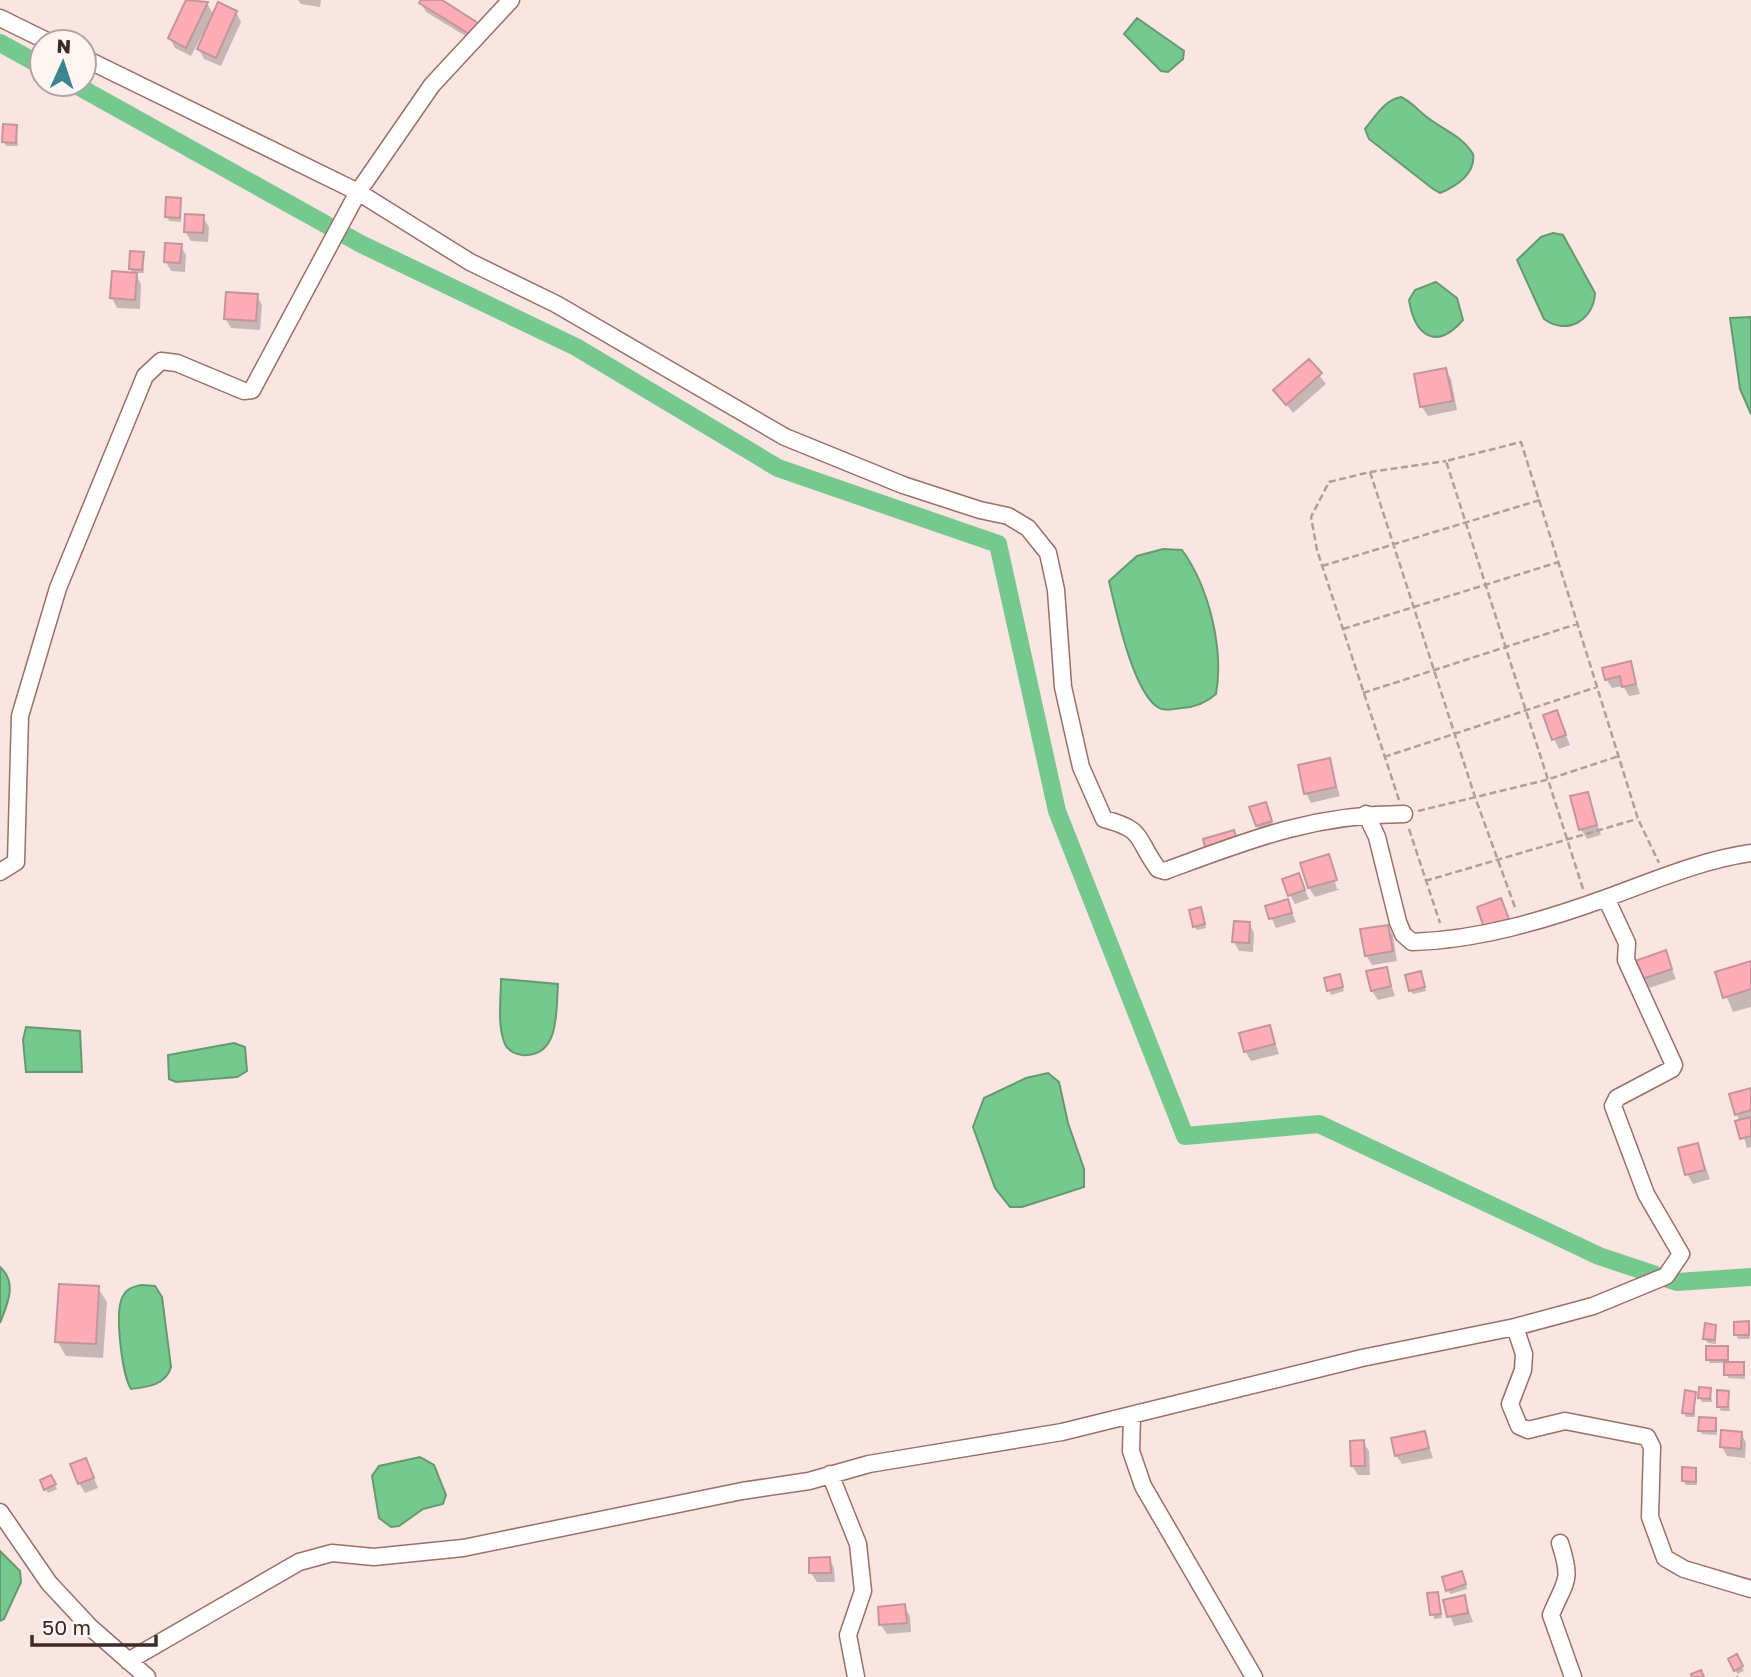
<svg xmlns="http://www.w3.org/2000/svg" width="1751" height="1677" font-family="'Golos Text',sans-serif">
<rect width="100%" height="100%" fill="#f9e5e1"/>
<path fill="#76c98e" stroke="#659a6f" stroke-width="2" d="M1137 18 1184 51 1183 59 1168 72 1161 71 1124 34Z
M1401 97C1411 102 1415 107 1423 114 1440 129 1461 134 1473 154 1476 173 1457 186 1440 193L1433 189 1369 139 1365 129C1376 116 1383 101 1401 97Z
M1553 233 1563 235 1595 293C1594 320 1567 336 1544 319L1517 260 1541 237Z
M1436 282 1457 298 1463 320C1436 351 1415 336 1409 300L1415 290Z
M1751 317V414L1740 389 1730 318Z
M1163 549 1182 550C1209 587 1224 649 1216 694 1206 703 1196 707 1182 708 1174 709 1163 712 1156 706 1132 687 1116 611 1109 581L1137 556Z
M501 979 558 984C556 1011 560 1058 522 1055 516 1054 508 1051 505 1044 497 1026 501 999 501 979Z
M26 1027 80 1031 82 1072H26L23 1040Z
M234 1043 245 1047 247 1071 237 1077 176 1082 169 1079 168 1055Z
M1048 1073 1059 1082 1068 1123 1084 1169V1187L1022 1207H1010L995 1188 973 1127 984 1098 1026 1078Z
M0 1267C18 1283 7 1305 0 1323Z
M141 1285 155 1286 162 1297 171 1367C166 1385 147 1387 131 1389 122 1375 114 1310 123 1296 127 1288 133 1287 141 1285Z
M420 1457 434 1465 446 1495 443 1504 423 1509 399 1526 391 1527 379 1518 372 1476 379 1466Z
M0 1551 20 1571 21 1582 4 1619 0 1621Z"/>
<path fill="#0003" d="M188 0 207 3 214 16 236 12 241 22 221 66 204 59 199 49 205 36 202 35 191 56 175 48 170 38Z
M298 0H321L320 7 301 4Z
M423 0H438L477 24 483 33 477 43 426 12 421 3Z
M16 127 18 146H6L4 141Z
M180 200 181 222 169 221 167 217Z
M203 217 209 227 208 242 191 241 185 231Z
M180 245 186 255 185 272 171 271 166 262Z
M143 254 144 273H135L141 284 140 309 117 308 112 298 134 275 130 269Z
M257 296 262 305 260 330 231 328 225 318Z
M1309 362 1326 384 1293 413 1276 391Z
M1446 370 1451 379 1457 410 1428 416 1422 407Z
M1630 663 1640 694 1629 696 1623 686 1612 688 1606 679Z
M1556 712 1570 745 1559 749 1554 739Z
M1329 760 1340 796 1311 803 1306 793Z
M1587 794 1601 835 1587 839 1581 829Z
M1265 804 1276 831 1263 835 1257 826Z
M1328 856 1337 889H1341L1315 897 1309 888Z
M1298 875 1309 899 1295 904 1290 895Z
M1287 901 1296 922 1276 928 1267 907Z
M1200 909 1206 928 1197 930 1194 926Z
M1249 923 1254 933 1253 952 1239 951 1234 942Z
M1388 927 1393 936 1397 961 1372 965 1366 955Z
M1665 952 1676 979 1649 988 1638 962Z
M1751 963V1007L1733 1012 1717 974Z
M1386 969 1395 996 1378 1000 1372 991Z
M1421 973 1426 991 1413 994 1410 990Z
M1339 976 1344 991 1331 995 1329 990Z
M1270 1027 1279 1054 1251 1061 1245 1051Z
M1751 1090V1147L1747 1148 1737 1114Z
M1697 1145 1710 1179 1693 1184 1687 1174Z
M98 1288 107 1302 103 1358 66 1356 57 1341Z
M1748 1323 1750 1339H1738L1736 1335Z
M1715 1326 1716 1344 1708 1343 1705 1339Z
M1727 1348 1729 1364H1743L1745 1379 1728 1378 1726 1363H1710L1708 1359Z
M1710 1389 1712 1402H1702L1700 1398Z
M1727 1392 1730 1411H1721L1718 1406Z
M1695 1393V1417H1686L1684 1412Z
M1715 1419 1717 1435 1702 1434 1700 1430Z
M1424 1433 1433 1458 1402 1464 1396 1455Z
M1741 1433 1746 1443 1745 1458 1727 1456 1722 1447Z
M1363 1442 1369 1451 1370 1475H1358L1352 1466Z
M90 1469 98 1488 85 1493 79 1483Z
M1695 1469 1697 1485H1686L1684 1481Z
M51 1477 57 1489 48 1493 42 1481Z
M829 1558 834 1568 835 1582H817L811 1573Z
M1464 1577 1467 1589 1450 1594 1448 1590Z
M1437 1593 1442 1618 1434 1619 1429 1595Z
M1464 1597 1473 1622 1454 1626 1445 1601Z
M904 1606 910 1616 911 1632 887 1634 881 1625Z
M1736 1656 1744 1671 1737 1674 1739 1677H1735L1738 1675 1730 1660Z"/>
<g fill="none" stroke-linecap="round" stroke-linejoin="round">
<path stroke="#76c98e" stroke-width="18" d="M0 43 42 66
M74 84 361 244 576 347 778 468 998 544 1057 811 1185 1136 1319 1124 1599 1256 1677 1282 1751 1277"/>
</g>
<path fill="#feadb7" stroke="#c4969b" stroke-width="2" d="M186 0 208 2 186 48 168 38Z
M421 0H442L478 23 471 35 419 3Z
M218 2 237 11 216 58 197 49Z
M3 124 17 125 16 143 2 142Z
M166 197 181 198 180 218 165 217Z
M185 214 204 215 203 233 184 232Z
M165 243 182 244 180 263 164 262Z
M130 251 144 252 142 270 129 269Z
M112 271 137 273 135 300 110 298Z
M226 292 258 294 256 321 224 319Z
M1309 359 1322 373 1286 405 1273 390Z
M1446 368 1453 401 1420 407 1414 374Z
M1631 661 1636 684 1622 687 1620 676 1605 680 1602 668Z
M1557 710 1566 735 1552 740 1543 715Z
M1330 758 1336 787 1304 794 1298 765Z
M1588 792 1597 825 1579 830 1570 796Z
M1266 802 1272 821 1256 826 1249 807Z
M1234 830 1238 842 1206 851 1203 839Z
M1329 854 1337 880 1308 888 1300 863Z
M1299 873 1305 890 1288 896 1282 879Z
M1501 898 1509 919 1484 928 1477 907Z
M1288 899 1292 913 1269 919 1265 906Z
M1201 907 1205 924 1193 927 1189 910Z
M1234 921 1250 922 1249 943 1232 942Z
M1388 925 1393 951 1365 956 1360 929Z
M1666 950 1672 969 1642 979 1635 961Z
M1751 961V989L1723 998 1715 972Z
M1387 967 1391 986 1371 991 1366 971Z
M1421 971 1425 987 1409 991 1405 975Z
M1340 974 1343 987 1327 991 1324 978Z
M1270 1025 1275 1044 1244 1052 1239 1033Z
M1751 1088V1110L1735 1115 1729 1094Z
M1751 1117V1136L1740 1139 1735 1121Z
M1698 1143 1705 1170 1685 1175 1678 1148Z
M59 1284 99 1286 96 1344 55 1342Z
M1749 1321V1335H1734V1322Z
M1705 1323 1716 1325 1715 1340 1703 1339Z
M1706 1346H1728V1360H1706Z
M1724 1362H1744V1375H1724Z
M1699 1387 1711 1388 1710 1399 1698 1398Z
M1685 1390 1696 1392 1693 1414 1682 1413Z
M1717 1390 1729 1391 1728 1407H1717Z
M1699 1417 1716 1418V1431H1698Z
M1721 1430 1742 1432 1741 1449 1720 1447Z
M1425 1431 1429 1448 1395 1456 1391 1438Z
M1364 1440 1365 1466H1351L1350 1441Z
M86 1458 94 1478 78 1484 70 1464Z
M1682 1467 1696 1468V1482L1682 1481Z
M51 1475 56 1484 44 1490 40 1480Z
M830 1557 831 1573H809V1558Z
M1462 1571 1466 1584 1446 1591 1442 1577Z
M1438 1592 1441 1614 1430 1615 1427 1593Z
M1465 1595 1468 1613 1447 1617 1443 1600Z
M905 1604 907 1623 879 1625 878 1607Z
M1737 1654 1743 1666 1734 1671 1728 1659Z
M1701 1670 1704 1677H1692L1691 1674Z"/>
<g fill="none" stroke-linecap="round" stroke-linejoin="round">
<defs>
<path id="minor" d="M0 18 49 42
M84 58 358 192 470 262 556 304 785 437 903 485 980 510 1008 516 1028 528 1048 553 1056 590 1063 687 1081 767 1104 819C1146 830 1135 838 1158 869L1165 871C1249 840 1313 814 1404 814
M1366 814 1377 837 1398 922 1403 934 1412 942C1479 940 1546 920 1609 897 1655 880 1702 860 1751 853
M0 872 16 862 20 716 58 588 145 376 161 361 177 363 244 391 252 390 358 192 432 85 511 0
M1515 1327 1524 1354 1523 1370 1510 1404 1519 1426 1528 1430 1565 1421 1647 1437 1652 1447 1650 1517 1665 1558 1684 1569 1751 1589
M1132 1415 1131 1451 1143 1486 1254 1677
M830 1474 858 1544 863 1591 848 1635 856 1677
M0 1512 49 1583 90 1627 147 1677
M1560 1543C1573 1583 1565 1580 1551 1615L1573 1677
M128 1661 299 1562 332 1553 374 1557 463 1548 742 1491 809 1481 869 1464 1062 1432 1362 1358 1515 1327 1593 1306 1666 1276 1681 1254 1646 1194 1613 1106 1617 1098 1672 1069 1674 1065 1626 960 1627 943 1606 898"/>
</defs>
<use href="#minor" stroke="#9a7067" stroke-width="19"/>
<path stroke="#b19d9a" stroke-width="2.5" stroke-dasharray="7 3.5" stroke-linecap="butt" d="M1370 472 1475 797 1516 910
M1322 566 1540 500
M1343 629 1559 562
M1363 693 1577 624
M1384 757 1597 687
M1399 800 1317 550 1311 517 1329 482 1370 472 1446 461
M1418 811 1546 780 1619 756
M1409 829 1440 923
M1425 881 1637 819
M1583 889 1446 461 1521 442 1638 819 1659 863"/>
<use href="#minor" stroke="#fff" stroke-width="16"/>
</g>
<g transform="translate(63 63) rotate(3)"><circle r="33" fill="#fff5f3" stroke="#b1a4a2" stroke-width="2"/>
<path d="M0-5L12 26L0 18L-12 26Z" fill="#3e8390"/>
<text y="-10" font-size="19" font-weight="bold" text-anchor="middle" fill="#3d2b28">N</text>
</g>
<path d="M32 1635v10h124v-10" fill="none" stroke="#3d2b28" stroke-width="3.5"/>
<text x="42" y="1635" font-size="21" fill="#3d2b28" stroke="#fff5f3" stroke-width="5" paint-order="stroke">50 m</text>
</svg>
